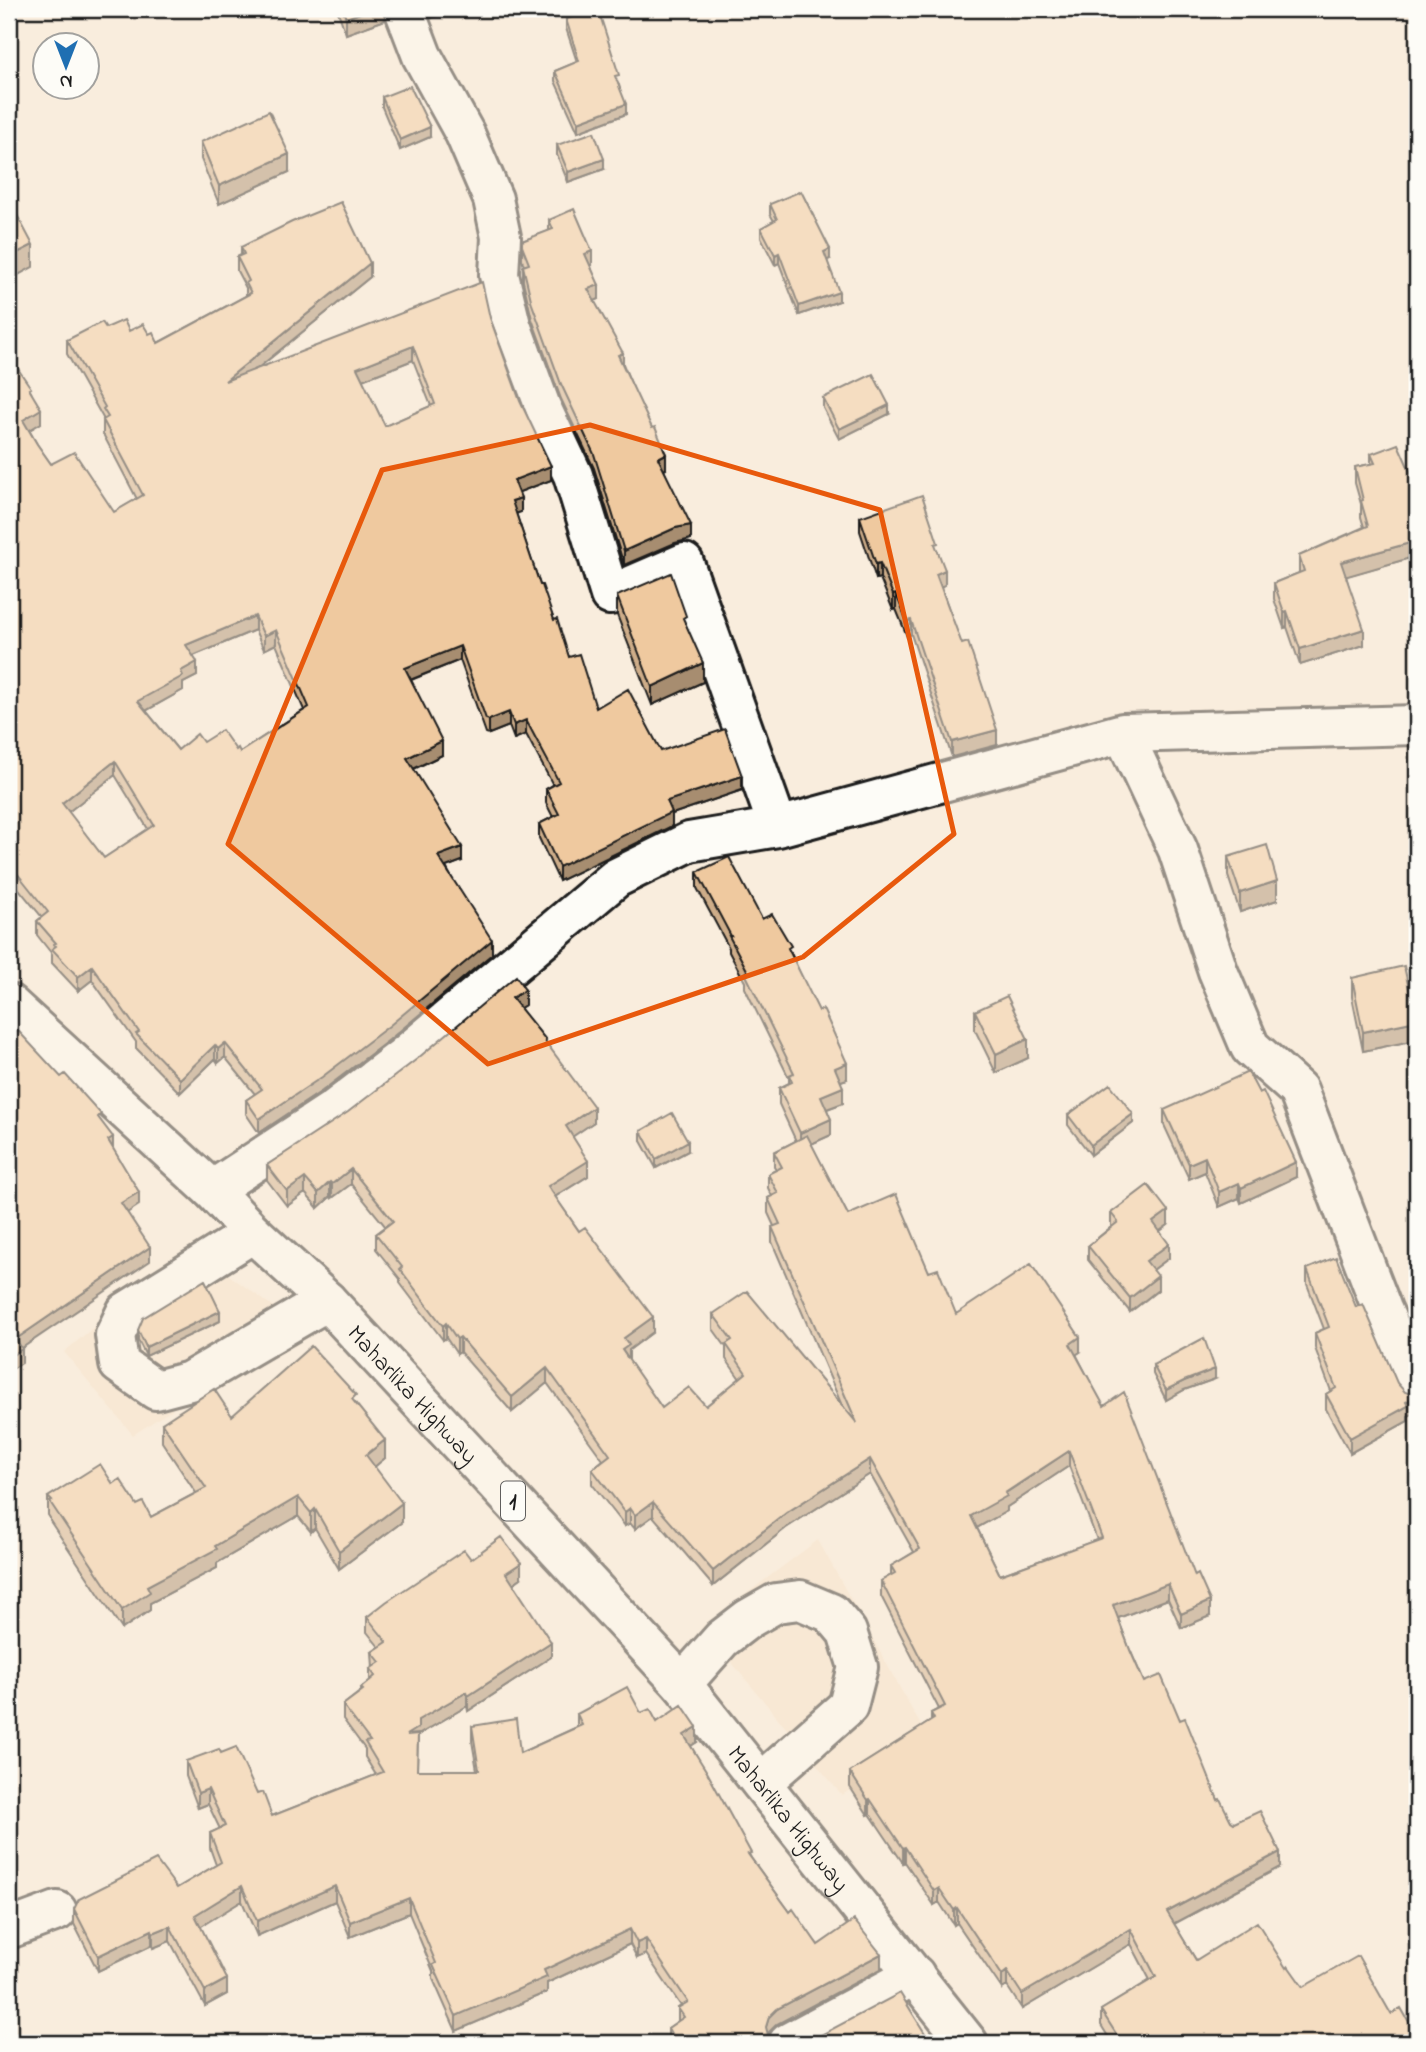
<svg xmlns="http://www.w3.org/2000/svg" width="1426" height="2052" font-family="'Indie Flower',sans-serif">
<rect width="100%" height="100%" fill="#f9eddd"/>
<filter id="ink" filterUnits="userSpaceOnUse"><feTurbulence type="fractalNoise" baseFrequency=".0143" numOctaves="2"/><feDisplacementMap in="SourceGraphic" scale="14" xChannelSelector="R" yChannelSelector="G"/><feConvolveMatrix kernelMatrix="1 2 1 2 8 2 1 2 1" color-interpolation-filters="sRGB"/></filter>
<g filter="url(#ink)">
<path fill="#f6e2ca" d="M190 1247 300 1326 133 1435 64 1352Z
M818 1540 930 1742 842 1795 702 1627Z"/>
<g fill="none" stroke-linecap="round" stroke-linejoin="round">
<defs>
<path id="minor" d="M404 9 422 56 465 134 493 199 501 237 499 275 511 325 541 407 573 475 610 595 684 563 778 827
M1123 733 1178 850 1218 971 1250 1047 1298 1090 1382 1309 1417 1389
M212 1190 335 1109 403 1057 616 878 689 842 778 827 1123 733 1417 725
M253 1233 126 1312 115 1335 119 1364 156 1390 190 1381 327 1301
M682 1684 722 1639 748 1619 776 1603 800 1600 831 1613 847 1632 858 1667 848 1706 761 1783
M9 1929 57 1911
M788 2043 915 1975"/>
<g id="highway">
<path id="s1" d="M9 1004 212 1190 253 1233 327 1301 682 1684 968 2043"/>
</g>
</defs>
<use href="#minor" stroke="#1c1c1c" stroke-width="44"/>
<use href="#highway" stroke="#1c1c1c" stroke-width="44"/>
<use href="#minor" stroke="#fdfcf7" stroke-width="38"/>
<use href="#highway" stroke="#fdfcf7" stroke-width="38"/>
</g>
<path fill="#cead89" stroke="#1c1c1c" stroke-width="2" fill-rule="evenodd" d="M337 9H385V20L346 34Z
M427 9H456L431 18Z
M566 19 619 85 626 114 578 132 555 81V71L577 62 566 28Z
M382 97 430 137 400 150 382 107Z
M201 142 289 172 219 204 201 159Z
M557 145 604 169 568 182 557 155Z
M770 204 830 259 827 260 839 301 799 315 779 263 775 265 761 237V228L774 221 770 214Z
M549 220 592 265 591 266 599 299 594 301 623 364 666 469 664 470 691 539 675 543 624 565 594 468 561 399 532 319 523 281V266H524L522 260V241L549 231Z
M241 247 370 277 258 368 490 318 551 480 519 492 521 512 516 513 540 585 569 657 596 708 661 751 742 790 672 814V826L559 881 539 838V824L553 817 546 803V789L553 785 526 734 514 739 509 726 489 734 486 733 460 660 411 680 442 755 414 769 462 861 446 867 492 954 389 1040 322 1091 259 1133 246 1114V1100L255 1094 225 1057 218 1063 215 1059 180 1093 136 1048V1042L92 980 78 991 52 963V954L37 935V921L42 917 9 877V359L31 392 41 423 29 430 37 444 51 464 114 512 137 499 103 434V418L67 354V340L106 328 149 334 158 343 246 296V288L237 271V257L241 255ZM413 360 431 406 385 426 362 380ZM255 630 264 650 276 644 304 710 240 752 236 750 203 742 178 750 146 711 183 690V683L197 676 193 656ZM115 775 148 829 104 858 68 812Z
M823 398 889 414 839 439 823 408Z
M1371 454 1417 487V534L1415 535 1417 556 1346 576 1364 645 1300 665 1287 627 1284 628 1274 599V583L1299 573V556L1364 527 1361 517V504L1355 483V467L1371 464Z
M860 517 938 553 945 585 941 587 997 745 952 757 911 634 907 636 896 609 893 610 880 578 876 579 860 531Z
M617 596 686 626 703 682 652 705 617 615Z
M1228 857 1277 900 1240 912 1228 876Z
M697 872 762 919 791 953 847 1079 840 1081 843 1103 827 1109 831 1135 811 1144 848 1215 929 1272 956 1314 1080 1352 1076 1354 1210 1616 1181 1628 1168 1599 1118 1618 1130 1650 1144 1682 1180 1720 1218 1800 1231 1821 1280 1867 1174 1924 1196 1960 1286 1968 1303 1987 1391 2014 1417 2043H1112L1101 2025V2010L1150 1980 1131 1944 1022 2009 1007 1986 1002 1989 957 1923 954 1925 939 1902 934 1905 905 1862 903 1863 870 1814 868 1815 850 1787V1772L931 1721V1713L939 1709 881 1596V1581L891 1575V1566L914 1552 870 1474 786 1528 713 1586 653 1516 635 1529 630 1523 625 1526 592 1484V1469L603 1460 547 1383 512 1412 460 1352 457 1354 446 1338 443 1340 400 1283V1279L376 1249V1234L386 1227 351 1184 332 1198 330 1197 318 1208 305 1193 287 1206 267 1180V1165L525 1005 520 1008 546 1043 594 1122 572 1136 588 1176 555 1197 579 1231 653 1332 629 1350 628 1360 662 1408 706 1406 740 1379 726 1359V1347L713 1329V1314L843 1408 772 1242V1227L774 1226 768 1213V1198L772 1196 768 1188V1174L776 1170 774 1167V1152L796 1141 779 1104V1088L789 1083V1078L745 988V982L729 952V948L697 888ZM1069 1466 1097 1540 1000 1575 977 1528 1007 1511V1507Z
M1352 978 1416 1040 1363 1051 1352 997Z
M975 1011 1028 1058 996 1073 975 1030Z
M1164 1110 1296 1177 1241 1203 1239 1198 1219 1207 1205 1172 1189 1179 1164 1125Z
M1068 1115 1133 1123 1091 1155 1068 1125Z
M641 1131 688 1151 656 1168 641 1141Z
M1111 1213 1168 1225 1160 1231 1169 1258 1153 1270 1158 1290 1130 1312 1088 1260V1246L1111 1227Z
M1307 1269 1356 1307 1408 1416V1421L1350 1453 1326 1409V1394L1331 1391 1315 1348V1333L1324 1329 1307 1284Z
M220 1321 146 1356 138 1340V1330Z
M1153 1365 1215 1379 1184 1390 1166 1400 1153 1374Z
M356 1404 385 1458 374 1467 402 1522 339 1569 315 1528 311 1532 298 1516 217 1563V1568L150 1603V1610L122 1629 50 1521V1518L48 1515V1497L113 1484 151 1517 196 1493 162 1442V1423Z
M471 1559 521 1578 513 1584 551 1657 468 1711 467 1706 418 1735 417 1770H477L472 1741V1726L520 1753 577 1727V1714L641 1713 697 1742 691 1746 751 1858 790 1912 818 1945 881 1969 777 2024 769 2032 768 2035 769 2039 773 2043H668V2028L678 2021V2008L681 2006 646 1954 637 1958 630 1944 547 1983V1992L456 2031 433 1979V1971L409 1913 350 1937 335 1901 257 1936 242 1901 200 1926 227 1994 205 2006 170 1941 153 1948 152 1945 98 1971 74 1924V1909L177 1888 216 1865 210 1848V1833L220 1829 208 1804 198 1808 186 1776V1761L221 1753 257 1794 272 1816 376 1775 365 1757V1749L343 1719V1705L361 1691V1688L370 1681V1669L373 1668 372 1652 379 1647 367 1632V1617Z"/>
<path fill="#a78d6f" stroke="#1c1c1c" stroke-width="2" d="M371 9H385V20L346 34V18Z
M431 9H456L431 18Z
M626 104V114L578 132V122Z
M430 127V137L400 150V140Z
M289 154V172L219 204V186Z
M604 159V169L568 182V172Z
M33 245V267L9 280V257Z
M830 249V259L824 262V252Z
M592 251V265L585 268V254Z
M779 253V263L775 265V255Z
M370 263V277L225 395V381Z
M599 285V299L588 304V289Z
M839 292V301L799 315V306Z
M413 346V360L357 382V368Z
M623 353V368L618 355Z
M889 405V414L839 439V429Z
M41 409V423L23 434V420Z
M666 454V469L658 472V458Z
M551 466V480L514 494V480Z
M521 498V512L512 515V501Z
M1417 518V534L1411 536V520Z
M691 525V539L675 543 624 565V551L675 528Z
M1417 541V556L1341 578V562Z
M880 563V578L876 579V564Z
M945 570V585L936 588V574Z
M896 594V609L893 610V595Z
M1287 611V627L1284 628V612Z
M255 616V630L186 659V645Z
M911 620V634L907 636V621Z
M1364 629V645L1300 665V649Z
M276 630V644L264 650V636Z
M460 646V660L405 682V668Z
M197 662V676L183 683V690L138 715V701L181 671Z
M703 663V682L652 705V687Z
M509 712V726L489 734V720Z
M526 720V734L514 739V725Z
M997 730V745L952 757V742Z
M442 741V755L407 772V758Z
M115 761V775L62 817V803Z
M742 776V790L672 814V826L559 881V867L667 801Z
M462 847V861L438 870V856Z
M1277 881V900L1240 912V893Z
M492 940V954L389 1040 322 1091 259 1133V1119Z
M92 966V980L78 991V977Z
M525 990V1005L512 1013V998Z
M1416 1021V1040L1363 1051V1032Z
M1028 1039V1058L996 1073V1054Z
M225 1043V1057L218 1063V1049Z
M215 1045V1059L180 1093V1079Z
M847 1063V1079L835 1083V1068Z
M843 1087V1103L821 1111V1096Z
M594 1107V1122L566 1141V1126Z
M1133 1114V1123L1091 1155V1145Z
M831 1119V1135L800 1149V1133Z
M113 1137V1151L108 1140Z
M688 1141V1151L656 1168V1159Z
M1205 1157V1172L1189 1179V1164Z
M588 1161V1176L548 1201V1186Z
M1296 1162V1177L1241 1203V1188Z
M351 1169V1184L332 1198V1184Z
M305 1178V1193L287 1206V1191Z
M330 1182V1197L318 1208V1193Z
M1239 1183V1198L1219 1207V1192Z
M139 1192V1205L121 1217V1203Z
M1168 1211V1225L1153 1236V1222Z
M1169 1244V1258L1146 1275V1261Z
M150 1247V1261L16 1352V1339Z
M1158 1276V1290L1130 1312V1298Z
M220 1311V1321L146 1356V1347Z
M653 1317V1332L629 1350V1360L622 1350 624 1338Z
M446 1323V1338L443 1340V1326Z
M460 1337V1352L457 1354V1339Z
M1080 1337V1352L1070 1359V1344Z
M22 1349V1363L9 1371V1357Z
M547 1368V1383L512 1412V1397Z
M1215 1369V1379L1184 1390 1166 1400V1390L1184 1381Z
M1417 1396V1412L1408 1416V1421L1350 1453V1438L1406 1402Z
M385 1440V1458L366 1474V1455Z
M1069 1451V1466L1007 1507V1511L971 1531V1516Z
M870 1459V1474L786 1528 713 1586V1571L786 1513Z
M298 1497V1516L217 1563V1568L150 1603V1610L122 1629V1610L147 1586Z
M653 1502V1516L635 1529V1515Z
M402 1503V1522L339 1569V1551Z
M630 1508V1523L625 1526V1512Z
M315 1509V1528L311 1532V1513Z
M521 1563V1578L506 1588V1573Z
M1168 1584V1599L1113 1620V1605Z
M1210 1601V1616L1181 1628V1614Z
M551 1642V1657L468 1711V1696Z
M467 1692V1706L418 1735H407L418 1720Z
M697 1727V1742L684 1750V1735Z
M208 1789V1804L198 1808V1793Z
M870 1799V1814L868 1815V1800Z
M905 1847V1862L903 1863V1848Z
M1280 1852V1867L1167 1927V1912Z
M242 1886V1901L195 1930V1915Z
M335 1886V1901L257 1936V1921Z
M939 1888V1902L934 1905V1891Z
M409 1898V1913L350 1937V1922Z
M957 1908V1923L954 1925V1910Z
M170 1926V1941L153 1948V1933Z
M630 1929V1944L547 1983V1992L456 2031V2016L544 1970Z
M1131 1929V1944L1022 2009V1994Z
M152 1930V1945L98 1971V1956Z
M646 1939V1954L637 1958V1943Z
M881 1954V1969L777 2024 769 2032 766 2042V2027L769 2017 777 2009Z
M1007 1971V1986L1002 1989V1975Z
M227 1979V1994L205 2006V1991Z"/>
<path fill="#efc99f" stroke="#1c1c1c" stroke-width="2" fill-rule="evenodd" d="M342 9H371L346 18Z
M598 9 619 75 615 76 626 104 578 122 555 71 579 61 566 19Z
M410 86 430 127 400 140 382 97Z
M269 111 289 154 219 186 201 142Z
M594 132 604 159 568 172 557 145Z
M801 191 830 249 824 252 839 292 799 306 779 253 775 255 761 228 777 219 770 204Z
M9 200 33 245 9 257Z
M341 202 370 263 225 381 482 282 490 318 520 401 551 466 514 480 521 498 512 501 540 585H542L554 620 557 619 569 657 579 654 596 708 628 689 661 751 725 729 742 776 667 801 672 812 559 867 539 824 559 814 546 789 559 782 526 720 514 725 509 712 489 720 486 719 460 646 405 668 442 741 407 758 462 847 438 856 492 940 389 1026 322 1077 259 1119 246 1100 262 1089 225 1043 218 1049 215 1045 180 1079 136 1034 139 1032 92 966 78 977 52 949 56 946 54 944 56 943 37 921 48 912 9 863V359L14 367 16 366 31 388 29 389 41 409 23 420 37 444 51 464 74 452 114 512 143 495 103 420 108 417 103 409 105 407 67 340 102 322 106 328 124 320 129 331 143 324 149 334 153 332 158 343 251 293 246 283 249 281 237 257 244 254 241 247 292 222ZM413 346 435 404 385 426 357 368ZM255 616 264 636 276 630 309 707 240 752 238 748 236 750 222 730 203 742 197 734 178 750 138 701 183 676 181 671 197 662 186 645ZM115 761 154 825 104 858 62 803Z
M574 209 592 251 585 254 599 285 588 289 623 353 618 355 652 428 655 427 666 454 658 458 691 525 675 528 624 551 594 454 561 384 532 304 523 266 529 264 522 246V241L553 229 549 220Z
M873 374 889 405 839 429 823 398Z
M1398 444 1417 487V518L1411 520 1417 541 1341 562 1364 629 1300 649 1287 611 1284 612 1274 583 1304 571 1299 556 1368 526 1361 501 1363 500 1355 467 1375 463 1371 454Z
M922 495 938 543 935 544 945 570 936 574 962 644 968 642 997 730 952 742 911 620 907 621 896 594 893 595 880 563 876 564 860 517Z
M671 573 686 616 683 618 703 663 652 687 617 596Z
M1267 845 1277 881 1240 893 1228 857Z
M729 857 762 919 772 914 791 946 788 948 819 1011 823 1009 847 1063 835 1068 843 1087 821 1096 831 1119 800 1133 779 1088 792 1082 789 1075 794 1073 745 973 748 972 729 936H731L697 872Z
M1404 966 1416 1021 1363 1032 1352 978Z
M516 976 525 990 512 998 546 1040 545 1041 594 1107 566 1126 588 1161 548 1186 579 1231 585 1227 653 1317 624 1338 629 1345 622 1350 662 1408 689 1387 706 1406 746 1373 726 1344 732 1340 713 1314 747 1291 857 1423 772 1227 780 1224 768 1198 778 1193 768 1174 782 1167 774 1152 807 1135 848 1215 896 1194 929 1272 938 1269 956 1314 1031 1264 1080 1337 1070 1344 1104 1406 1124 1392 1195 1576 1198 1574 1210 1601 1181 1614 1168 1584 1113 1605 1130 1650 1144 1682 1161 1675 1180 1720 1185 1718 1218 1800 1220 1799 1231 1821 1234 1823 1260 1811 1280 1852 1167 1912 1196 1960 1257 1922 1286 1968 1288 1966 1303 1987 1358 1956 1391 2014 1401 2008 1417 2036V2043H1122L1101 2010 1156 1977 1131 1929 1022 1994 1007 1971 1002 1975 957 1908 954 1910 939 1888 934 1891 905 1847 903 1848 870 1799 868 1800 850 1772 934 1719 931 1713 945 1706 881 1581 895 1573 891 1566 920 1549 870 1459 786 1513 713 1571 653 1502 635 1515 630 1508 625 1512 592 1469 610 1455 547 1368 512 1397 460 1337 457 1339 446 1323 443 1326 400 1269 402 1267 376 1234 393 1221 351 1169 332 1184 330 1182 318 1193 305 1178 287 1191 267 1165 348 1112 417 1059ZM1069 1451 1102 1538 1000 1575 971 1516 1007 1496 1005 1493Z
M1007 996 1028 1039 996 1054 975 1011Z
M9 1021 61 1077 65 1074 101 1114 98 1117 113 1137 108 1140 139 1192 121 1203 150 1247 16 1339 22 1349 9 1357Z
M1248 1072 1259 1093 1263 1091 1296 1162 1241 1188 1239 1183 1219 1192 1205 1157 1189 1164 1164 1110Z
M1110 1084 1133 1114 1091 1145 1068 1115Z
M672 1113 688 1141 656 1159 641 1131Z
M1148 1185 1168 1211 1153 1222 1169 1244 1146 1261 1158 1276 1130 1298 1088 1246 1118 1222 1111 1213Z
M1336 1257 1356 1307 1363 1304 1397 1383 1405 1392 1414 1395H1417V1396L1406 1402 1408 1406 1350 1438 1326 1394 1336 1388 1315 1333 1329 1327 1307 1269Z
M205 1280 220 1311 146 1347 138 1330 143 1318Z
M1204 1338 1215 1369 1184 1381 1166 1390 1153 1365Z
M311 1346 356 1395 352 1399 385 1440 366 1455 402 1503 339 1551 315 1509 311 1513 298 1497 215 1546 217 1549 147 1586 150 1592 122 1610 50 1502 52 1501 48 1497 100 1464 113 1484 120 1479 137 1505 143 1502 151 1517 206 1488 162 1423 214 1389 232 1416Z
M501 1537 521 1563 506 1573 551 1642 468 1696 467 1692 418 1720V1728L407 1735 418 1734 417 1770H479L472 1726 516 1719 520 1753 582 1725 577 1714 627 1687 641 1713 650 1709 657 1722 682 1705 697 1727 684 1735 707 1772 751 1853 748 1854 790 1912 793 1909 818 1945 854 1920 881 1954 777 2009 769 2017 766 2027 769 2039 773 2043H676L668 2028 684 2017 678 2008 688 2002 646 1939 637 1943 630 1929 544 1970 547 1977 456 2016 433 1965 436 1963 409 1898 350 1922 335 1886 257 1921 242 1886 195 1915 227 1979 205 1991 170 1926 153 1933 152 1930 98 1956 74 1909 79 1899 156 1860 177 1888 221 1862 210 1833 225 1826 208 1789 198 1793 186 1761 219 1749 221 1753 236 1747 257 1794 263 1792 272 1816 383 1772 365 1742 370 1741 343 1705 363 1690 361 1688 375 1676 370 1669 380 1662 372 1652 387 1642 367 1617 386 1602 464 1550 471 1559Z
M900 1993 931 2043H806Z"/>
</g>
<path d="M0 0H1426V2052H0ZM590 425 880 510 954 834 803 957 488 1064 228 844 382 470Z" fill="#f9eddd" fill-opacity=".55" fill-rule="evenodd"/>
<path fill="none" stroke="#e8590c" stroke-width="5" stroke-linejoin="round" d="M590 425 880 510 954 834 803 957 488 1064 228 844 382 470Z"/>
<g text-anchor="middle" stroke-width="7" stroke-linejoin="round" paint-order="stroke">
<rect fill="#fdfcf7" stroke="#605f5e" stroke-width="2" x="501" y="1481.5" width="24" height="39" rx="5"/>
<g font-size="23" font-weight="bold" fill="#1c1c1c">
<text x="513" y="1509">1</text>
</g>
<g font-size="24" fill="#1c1c1c" stroke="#fdfcf7">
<text dy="8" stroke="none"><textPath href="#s1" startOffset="562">Maharlika Highway</textPath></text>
<text dy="8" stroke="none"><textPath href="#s1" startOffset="1129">Maharlika Highway</textPath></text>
</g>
</g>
<rect width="1426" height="2052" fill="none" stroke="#fdfcf7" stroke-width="35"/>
<rect x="18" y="18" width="1391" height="2017" fill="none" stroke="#1c1c1c" stroke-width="2.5" filter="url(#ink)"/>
<g transform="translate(66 66) rotate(180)"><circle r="33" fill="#fdfcf7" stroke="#a3a29f" stroke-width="2"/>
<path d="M0-5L12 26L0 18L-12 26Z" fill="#1f6fb2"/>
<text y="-10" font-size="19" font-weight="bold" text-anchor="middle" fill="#1c1c1c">N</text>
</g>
</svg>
